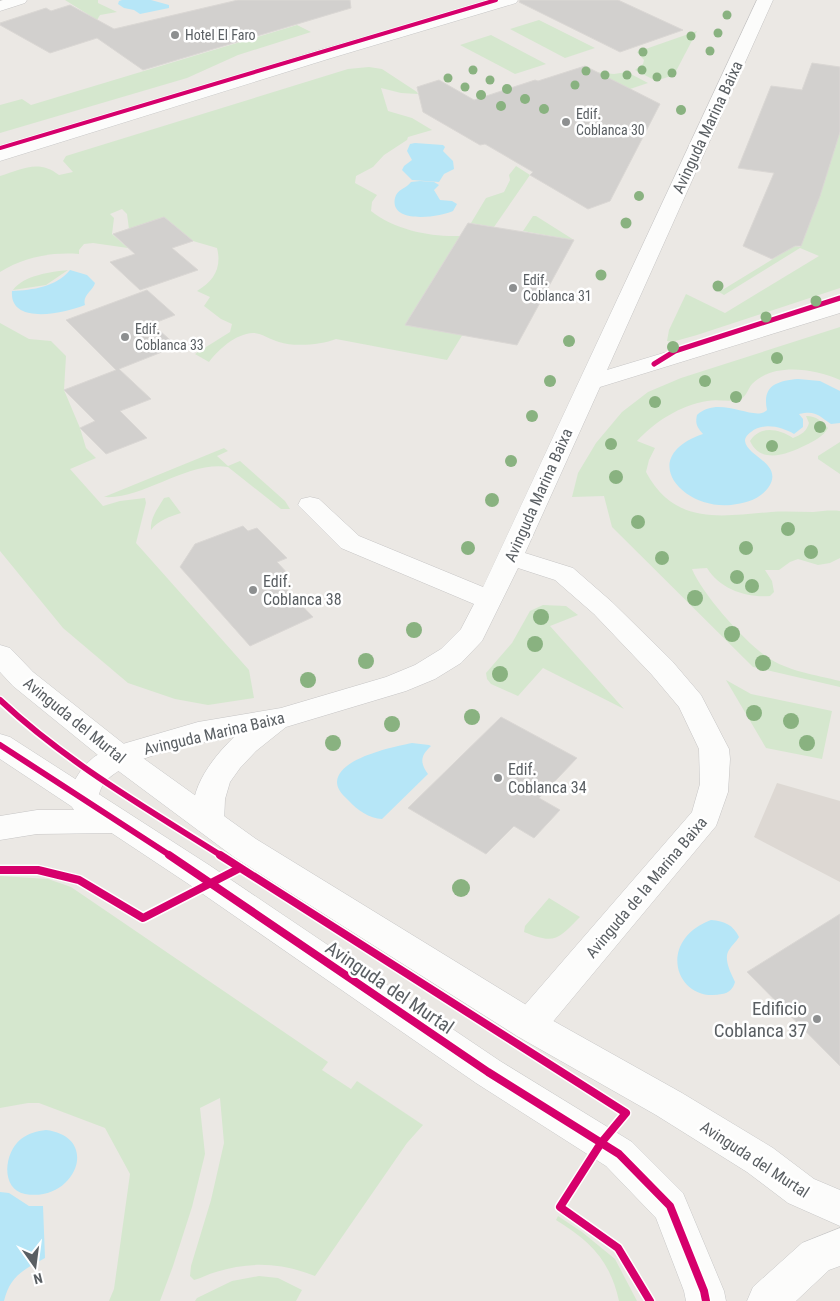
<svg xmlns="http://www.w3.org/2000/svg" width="840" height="1301" font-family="'Roboto Condensed',sans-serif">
<rect width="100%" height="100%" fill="#ebe8e4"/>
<path fill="#ddd8d3" d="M777 783 840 801V882L754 837Z"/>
<path fill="#d5e7ce" d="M65 0H98V3L117 12 100 15 97 20Z
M539 20 595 48 565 58 510 29Z
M297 25 311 32 238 55 187 78 0 133V105L22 99 31 105Z
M697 31 674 75 656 81 635 70 643 64 644 60 637 52Z
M491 35 546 64 515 74 460 45Z
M369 67 382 69 417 92 418 94 401 93 381 88 388 111 412 118 432 130 408 137 407 140 384 155 373 167 356 176 355 183 377 195 372 202 371 211C395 230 430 237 460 236L405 325 463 334 447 360 336 339C321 345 294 347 279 342 271 340 261 333 253 333 235 334 219 349 209 362L195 354 230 332 232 324 221 319 204 306 210 297 197 291C214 281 222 268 217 248L193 241 164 217 129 229 127 214 122 209 110 214 114 218 112 234 128 248 93 243 84 244 79 250V254C51 252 24 257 0 272V176C22 169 39 159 59 175L73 172 63 161 66 156 348 69Z
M594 72 614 74 627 72 648 83 609 96Z
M840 132V288L697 335 672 342 667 341 669 330 686 294 725 313 819 256 800 248 724 295 719 292 794 246 800 247Z
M516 166 530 175 494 227 471 223 486 198 504 192 510 180 509 175Z
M533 216H536L574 240 523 231Z
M68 270 46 285 13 290C24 275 51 272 68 270Z
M0 323 29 339 51 341 66 356 64 390 80 428 86 448 96 458 70 469 103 506 120 501 145 498 146 503 136 543 249 670 254 698 208 705 175 699 128 683 63 628 0 551Z
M840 327V380C814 369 774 362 752 384 747 390 746 399 737 400 727 402 717 399 707 401 679 406 656 421 637 441L655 448 649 460 646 472C675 526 721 516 771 512 785 511 799 512 813 512 823 511 831 510 840 511V558L830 563 818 565 798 559 790 562 779 570H765L772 581 774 592 770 596C746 598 720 589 707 568L692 569C702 594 745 642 767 657 787 671 816 675 840 681V687L753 667 612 527 604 496 572 497 578 473 596 443 622 412 648 392 681 378Z
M806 416C817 416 821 421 828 428 824 436 814 441 806 445 788 454 761 465 750 441 760 425 779 429 793 438 801 435 807 431 809 423Z
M840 442V474L818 459V456Z
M224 448 228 451 217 456 228 466 240 461 285 501 290 509H281L228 467C186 461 143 500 104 497Z
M169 497 181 513C171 516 157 521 151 530 150 518 158 508 164 498Z
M543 605 566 606 578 615 550 626 624 709 543 668 518 696 491 684 487 679 486 673 512 643 530 611Z
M726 680 751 694 832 711 822 759 766 748Z
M0 876 48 879 71 887 328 1062 322 1070 351 1089 357 1081 423 1125 407 1143 315 1276C282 1263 250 1261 216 1272 208 1274 202 1278 194 1280L190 1276 191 1266 211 1200 224 1143 220 1098 200 1108 205 1154 192 1207 173 1266 160 1301H109L114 1289 130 1174 105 1128 39 1103H28L0 1108Z
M549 898 580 917C558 939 555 945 524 932L525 926Z
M558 1216 582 1232 615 1259 637 1301H619C610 1260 590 1241 556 1220Z
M259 1276 278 1278 302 1290 296 1301H195L197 1298 232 1281Z"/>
<path fill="#b6e6f7" d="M122 0H151L169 5V8L140 14 134 10 124 8 118 4 119 1Z
M415 143 443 145 445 147 443 151 453 161 454 169 444 174 439 182 412 180 402 170 404 166 412 160 407 151 410 144Z
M420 181 434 182 439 185 434 190 440 200 452 201 457 204 453 211C441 217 389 225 395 198 397 189 406 189 411 182Z
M70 270 87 275 95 283C93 291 82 295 85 305 66 313 9 326 12 291 33 290 56 287 70 270Z
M798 379 820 381 840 391V423L831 424C819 416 816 410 799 414L803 419V427L794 434C782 427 763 422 751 432 748 434 745 437 745 441 747 457 785 464 768 488 759 500 745 503 731 505 682 510 636 457 703 434 697 427 695 424 697 415 720 394 755 423 767 410 762 386 776 381 798 379Z
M412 743 429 745 431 746C420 756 420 763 428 774L382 819C370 819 356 809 349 801 344 796 337 790 337 782 338 758 393 747 412 743Z
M711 920C725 921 733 925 739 937 736 942 732 945 729 950 723 959 731 973 735 982 733 989 729 993 722 994 676 1004 655 941 711 920Z
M46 1130C102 1137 75 1203 25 1194 0 1189 4 1152 21 1139 29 1133 37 1131 46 1130Z
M0 1192 9 1193 29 1206H43L45 1258C23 1270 10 1276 4 1301H0Z"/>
<path fill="#d2d0ce" stroke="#dad7d4" d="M238 0H350L351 8 143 70 97 38 50 53 0 25V23L46 8 51 11 70 5 114 29Z
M520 0H618L683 30 620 52 519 2Z
M812 63 840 67V132L820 196 801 246H795L772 259 743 246 774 173 738 168 771 86 802 90Z
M585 66 660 104 610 201 588 209 530 175 533 172 485 144 480 145 423 112 417 87 439 80 474 100 535 80 538 81Z
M164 217 193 241 172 248 198 270 140 290 110 262 135 254 113 234Z
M468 223 574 240 517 345 405 325Z
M147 290 175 315 152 324 177 346 119 369 151 399 120 411 147 438 106 454 80 428 95 421 64 390 116 370 66 320Z
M243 526 248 531 257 528 287 558 277 562 290 576 285 578 288 581 281 584 313 617 250 646 180 567 195 544Z
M501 717 577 758 539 798 560 810 534 838 514 826 486 854 408 808Z
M840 914V1066L747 972Z"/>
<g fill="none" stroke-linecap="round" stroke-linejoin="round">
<defs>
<path id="street" d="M3 0H27L25 3 0 11V1Z
M757 0H773L607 370 840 300V313L600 387 525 553 573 568 612 602 672 661 701 695 729 749 730 759 728 792 716 826 541 1036 529 1040 517 1036 512 1025 517 1014 692 812 700 784 699 749 679 707 652 675 594 614 555 580 518 568 482 641 461 663 435 679 406 691 286 727 256 751 240 768 230 782 225 799 224 822 220 830 209 834 198 830C181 798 211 759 234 737 199 743 129 755 105 782 98 790 99 801 93 809H115L126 813 130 821 126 829 115 833 37 834 0 840V816L37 810H74L68 801 71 786 83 767 94 757 109 748 198 722 281 708 386 677 415 665 441 649 461 629 474 604 341 548 298 505 301 499 310 497 319 499 359 536 483 587Z"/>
<path id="secondary" d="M493 0H518L516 3 328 59 0 161V149L316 51Z
M0 645 10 648 33 672 129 748 256 839 541 1014 682 1093 773 1148 814 1179 840 1190V1226L788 1203 747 1172 656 1115 517 1036 234 857 109 764 13 686 0 672Z
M0 734 10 737 209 865 500 1061 632 1142 683 1193 724 1291 726 1301H686L684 1291 656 1218 606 1166 476 1083 187 883 0 759Z
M840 1228V1266L829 1270 796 1301H747L753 1287 802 1243Z"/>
</defs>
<use href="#street" stroke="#c6c5c5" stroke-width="1"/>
<use href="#secondary" stroke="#c7c7c7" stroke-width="1"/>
<use href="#street" fill="#fcfcfb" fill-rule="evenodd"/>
<use href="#secondary" fill="#fcfcfb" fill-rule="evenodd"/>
<defs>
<path id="cycleway-far3" d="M0 148 496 0"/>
<path id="cycleway-far2" d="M654 364 675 351 840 298"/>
<path id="cycleway-far1" d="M0 700C66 762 146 808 222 856
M0 745 171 856"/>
<path id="cycleway" d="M169 855 488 1072 619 1154 670 1206 704 1291 706 1301
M220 855 626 1113 601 1143 560 1207 618 1248 650 1301
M0 870H38L79 880 143 918 240 868"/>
</defs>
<use href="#cycleway-far3" stroke="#fff" stroke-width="5.5"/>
<use href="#cycleway-far2" stroke="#fff" stroke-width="8"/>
<use href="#cycleway-far1" stroke="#fff" stroke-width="9"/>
<use href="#cycleway" stroke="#fff" stroke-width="11"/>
<use href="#cycleway-far3" stroke="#d6006c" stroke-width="4"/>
<use href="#cycleway-far2" stroke="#d6006c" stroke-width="5"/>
<use href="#cycleway-far1" stroke="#d6006c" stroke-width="6"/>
<use href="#cycleway" stroke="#d6006c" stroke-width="8"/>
</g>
<g fill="#89b280">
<circle cx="727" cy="15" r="4.5"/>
<circle cx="718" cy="33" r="4.5"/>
<circle cx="691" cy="36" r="4.5"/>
<circle cx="710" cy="51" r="4.5"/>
<circle cx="643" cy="52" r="4.5"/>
<circle cx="473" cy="70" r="4.5"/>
<circle cx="642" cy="70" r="4.5"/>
<circle cx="586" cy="71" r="4.5"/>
<circle cx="672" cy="73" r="4.5"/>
<circle cx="605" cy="75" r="4.5"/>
<circle cx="627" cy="75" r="4.5"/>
<circle cx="657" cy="77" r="4.5"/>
<circle cx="448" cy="78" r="4.5"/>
<circle cx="490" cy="80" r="4.5"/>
<circle cx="575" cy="85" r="4.5"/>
<circle cx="465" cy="87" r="4.5"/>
<circle cx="507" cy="89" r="5"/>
<circle cx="481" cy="95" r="5"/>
<circle cx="525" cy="99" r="5"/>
<circle cx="501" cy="106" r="5"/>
<circle cx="544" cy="109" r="5"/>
<circle cx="681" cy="110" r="5"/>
<circle cx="639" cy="196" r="5"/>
<circle cx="626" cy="223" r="5.5"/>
<circle cx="601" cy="275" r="5.5"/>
<circle cx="718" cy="286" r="5.5"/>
<circle cx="816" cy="301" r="5.5"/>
<circle cx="766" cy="317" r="5.5"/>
<circle cx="569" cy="341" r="6"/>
<circle cx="673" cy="347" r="6"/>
<circle cx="777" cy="358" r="6"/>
<circle cx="550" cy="381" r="6"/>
<circle cx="705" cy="381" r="6"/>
<circle cx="736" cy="397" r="6"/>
<circle cx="655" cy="402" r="6"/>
<circle cx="532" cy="416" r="6"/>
<circle cx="820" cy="427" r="6"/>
<circle cx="611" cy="444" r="6"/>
<circle cx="772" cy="446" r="6"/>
<circle cx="511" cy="461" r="6"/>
<circle cx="616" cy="477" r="7"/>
<circle cx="492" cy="500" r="7"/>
<circle cx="638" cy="522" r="7"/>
<circle cx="788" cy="529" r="7"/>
<circle cx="468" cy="548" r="7"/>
<circle cx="746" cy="548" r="7"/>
<circle cx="811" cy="552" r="7"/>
<circle cx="662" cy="558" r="7"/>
<circle cx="737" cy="577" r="7"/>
<circle cx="752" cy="586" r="7"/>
<circle cx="695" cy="598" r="8"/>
<circle cx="541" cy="617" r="8"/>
<circle cx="414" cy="630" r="8"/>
<circle cx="732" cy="634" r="8"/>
<circle cx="535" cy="644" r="8"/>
<circle cx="366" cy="661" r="8"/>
<circle cx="763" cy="663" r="8"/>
<circle cx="500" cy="674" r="8"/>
<circle cx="308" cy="680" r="8"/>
<circle cx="754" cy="713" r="8"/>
<circle cx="472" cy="717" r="8"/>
<circle cx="791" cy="721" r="8"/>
<circle cx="392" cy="724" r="8"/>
<circle cx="333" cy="743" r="8"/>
<circle cx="807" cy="743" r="8"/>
<circle cx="461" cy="888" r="9"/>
</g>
<g fill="#8d8f90" stroke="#fff" stroke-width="2">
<circle cx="175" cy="35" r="5"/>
<circle cx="566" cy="122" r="5"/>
<circle cx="513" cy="288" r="5"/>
<circle cx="125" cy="337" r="5"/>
<circle cx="253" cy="590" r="5"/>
<circle cx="498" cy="778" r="5"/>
<circle cx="817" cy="1019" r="5"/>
</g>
<g text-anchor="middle" stroke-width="5" stroke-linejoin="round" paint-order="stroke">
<g font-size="14" fill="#5a5f63" stroke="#fff" text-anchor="start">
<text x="185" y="40">Hotel El Faro</text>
<text x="576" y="119">Edif.<tspan x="576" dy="16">Coblanca 30</tspan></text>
<text x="523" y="285">Edif.<tspan x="523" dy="16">Coblanca 31</tspan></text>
<text x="135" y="334">Edif.<tspan x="135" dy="16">Coblanca 33</tspan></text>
</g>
<g font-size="16" fill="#5a5f63" stroke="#fff">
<text transform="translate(707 127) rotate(-65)" y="6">Avinguda Marina Baixa</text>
<text transform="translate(538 495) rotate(-66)" y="6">Avinguda Marina Baixa</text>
<text transform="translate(75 720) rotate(39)" y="6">Avinguda del Murtal</text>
<text transform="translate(214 733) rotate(-13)" y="6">Avinguda Marina Baixa</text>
<text transform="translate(646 887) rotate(-50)" y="6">Avinguda de la Marina Baixa</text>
<text transform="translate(755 1159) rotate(33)" y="6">Avinguda del Murtal</text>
</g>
<g font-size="16" fill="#5a5f63" stroke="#fff" text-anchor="start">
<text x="263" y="587">Edif.<tspan x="263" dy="18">Coblanca 38</tspan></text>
<text x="508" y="775">Edif.<tspan x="508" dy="18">Coblanca 34</tspan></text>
</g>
<g font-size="19" fill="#5a5f63" stroke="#fff">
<text transform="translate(390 987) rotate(34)" y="7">Avinguda del Murtal</text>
</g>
<g font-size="19" fill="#5a5f63" stroke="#fff" text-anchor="end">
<text x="807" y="1015">Edificio<tspan x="807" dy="22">Coblanca 37</tspan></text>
</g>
</g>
<g transform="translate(35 1266) rotate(166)" stroke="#ffffff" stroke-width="4" paint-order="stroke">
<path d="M0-4L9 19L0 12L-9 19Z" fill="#5a5f63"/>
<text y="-8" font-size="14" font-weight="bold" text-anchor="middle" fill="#5a5f63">N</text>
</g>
</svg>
